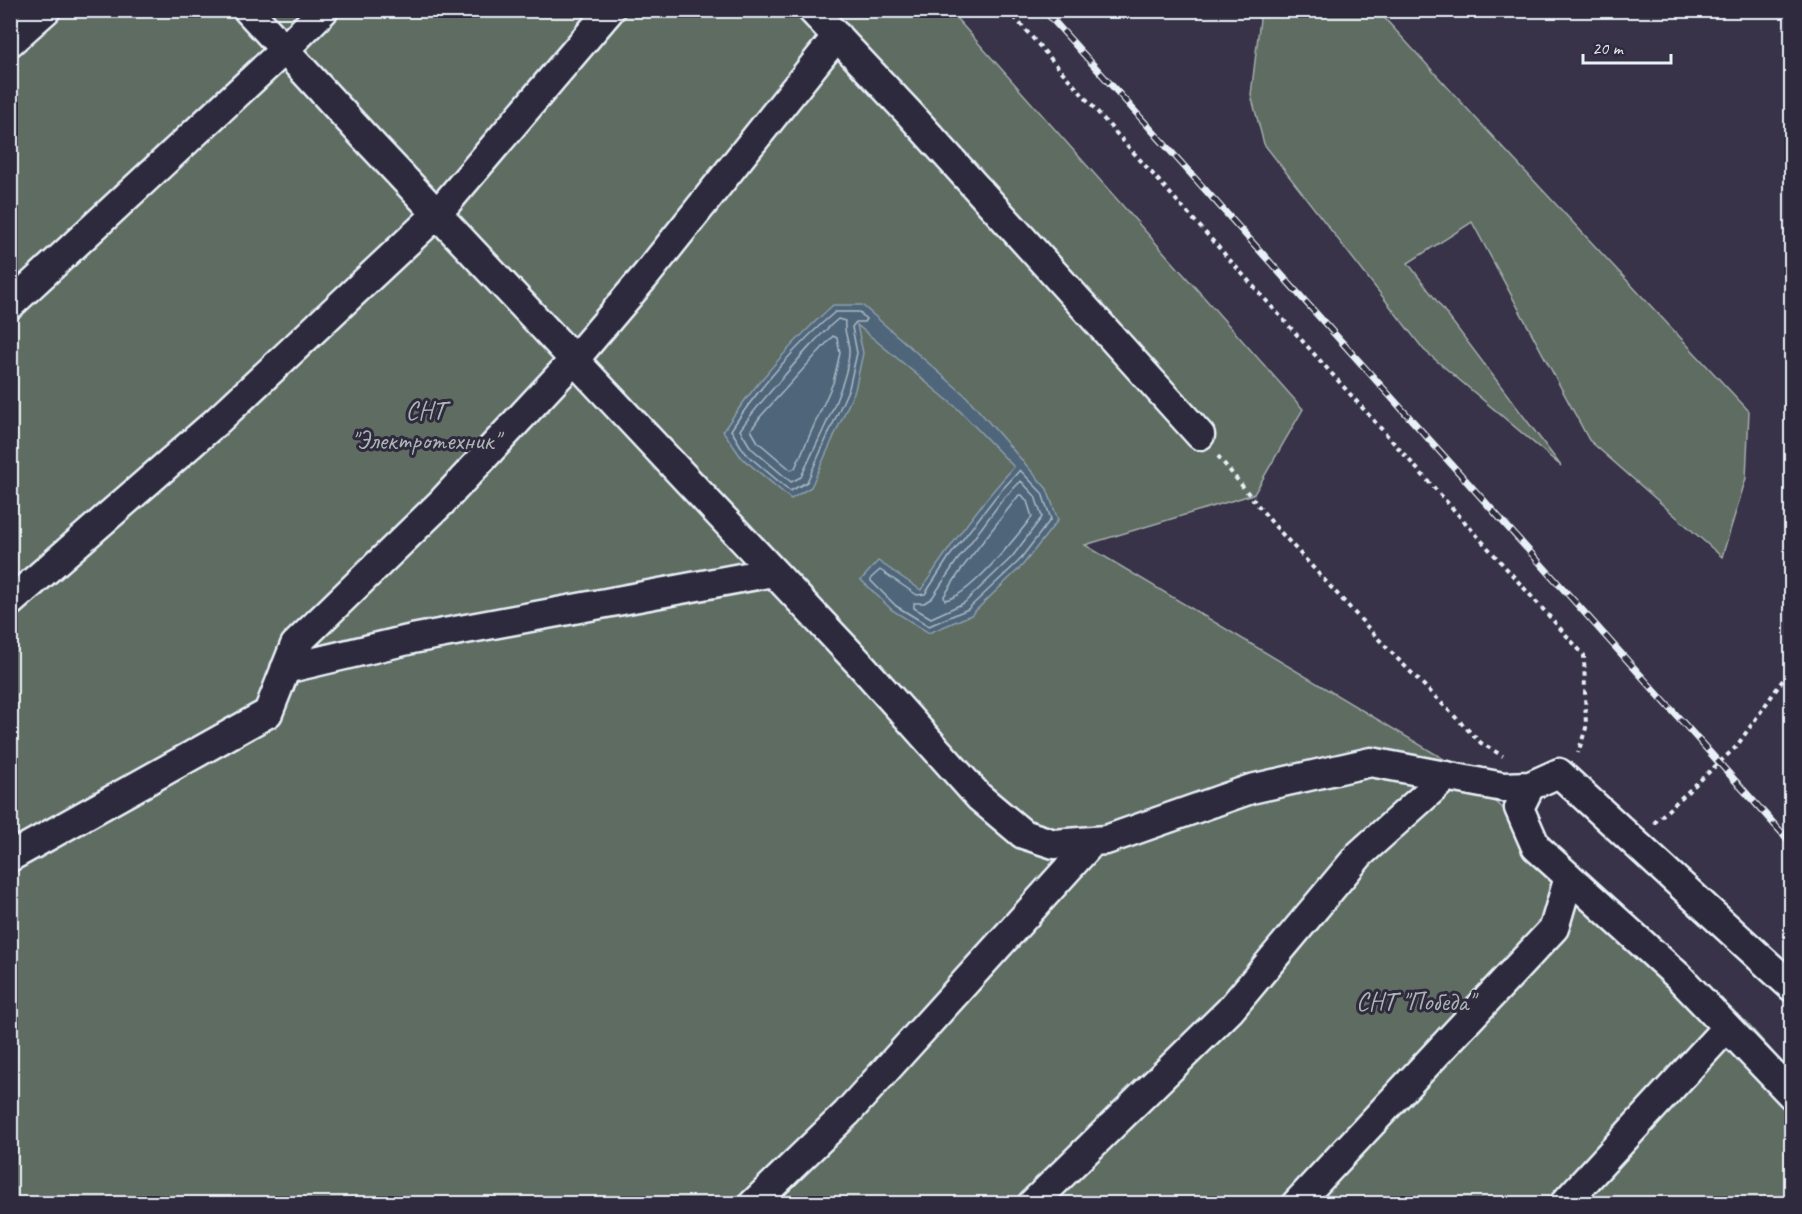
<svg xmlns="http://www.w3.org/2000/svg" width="1802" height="1214" font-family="Caveat,sans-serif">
<rect width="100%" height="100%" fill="#383348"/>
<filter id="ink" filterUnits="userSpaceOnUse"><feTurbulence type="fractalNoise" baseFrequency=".0167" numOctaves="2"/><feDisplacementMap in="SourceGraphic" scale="12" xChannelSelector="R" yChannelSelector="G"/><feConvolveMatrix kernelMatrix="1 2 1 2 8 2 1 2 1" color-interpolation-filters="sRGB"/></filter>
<g filter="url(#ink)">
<path fill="#5f6c62" stroke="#a4aead" stroke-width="1.5" d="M10 11H950L1303 409 1254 494 1085 545 1454 765 1744 1020 1791 1072V1203H11Z
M1252 11H1378L1493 137 1749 411 1746 478 1722 557 1589 440 1472 222 1408 263 1561 466 1424 350 1264 144 1251 95 1260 19Z"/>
<path fill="#4f667a" stroke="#8c9eac" stroke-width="1.5" d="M833 305H862L966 396 1047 489 1058 520 1022 566 971 615 929 633 892 610 861 580 878 561 921 590C949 547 979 505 1014 467L957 408 857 325 863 353 855 390 811 487 791 499 741 457 723 431C754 385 792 342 833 305Z"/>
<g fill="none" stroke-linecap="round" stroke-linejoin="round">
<path stroke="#abb9c6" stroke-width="1.5" d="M859 312 866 319 864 322H856L852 327 857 353 849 388 807 482 790 491 745 453 731 430C756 391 800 341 835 312Z
M838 319 845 321C843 333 850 342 849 353 848 385 815 446 801 477L791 482 751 448 740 430C753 411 768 394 784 376 801 356 818 336 838 319Z
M833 336 837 338 840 353 833 383 795 468 791 470 758 442 751 430 760 417Z
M1020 470 1042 493 1051 519 1018 562 968 609 929 626 896 606 871 581V578L880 570 917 595 925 594 949 557 997 495Z
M1021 481 1035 496 1042 517 1012 557 964 603 931 618 914 608V603H924L932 598 956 562 1003 499Z
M1019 495H1022L1027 501 1032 517C1016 537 969 597 945 600L944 596 963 567Z"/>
<defs>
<path id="minor" d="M248 10 361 133 861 665 979 797 1023 834 1054 844 1106 840 1251 789 1371 762 1503 787 1530 786 1559 773 1792 987
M812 10 908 112 1200 435
M10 42 46 10
M10 305 284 50 324 10
M10 602 216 422 437 214 610 10
M285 669 412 639 773 572
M1530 786 1519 808 1536 847 1678 976 1792 1095
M10 857 268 713 295 645 441 503 574 360 647 274 837 36
M753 1204 847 1113 1093 841
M1032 1204 1230 1010 1360 854 1447 776
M1296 1204 1554 928 1569 877
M1564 1204 1727 1027"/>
</defs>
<use href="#minor" stroke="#e8f1f8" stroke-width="33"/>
<path stroke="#e8f1f8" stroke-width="4" stroke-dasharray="4.5 4.5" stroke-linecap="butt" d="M1008 10 1116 133 1584 655 1586 728 1578 753
M1218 456 1274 525 1385 646 1481 743 1503 756
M1654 823 1736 747 1792 667"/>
<use href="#minor" stroke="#2f2a3d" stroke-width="28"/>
<defs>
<path id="rail" d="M1044 10 1792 844"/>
</defs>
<use href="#rail" stroke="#e8f1f8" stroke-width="7"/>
<use href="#rail" stroke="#2f2a3d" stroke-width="4.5" stroke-dasharray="14" stroke-linecap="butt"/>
</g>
</g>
<g text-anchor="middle" stroke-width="6" stroke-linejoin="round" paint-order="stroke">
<g font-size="26" fill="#aab5b4" stroke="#2f2a3d">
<text x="425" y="419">СНТ<tspan x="425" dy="30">"Электротехник"</tspan></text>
<text x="1415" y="1010">СНТ "Победа"</text>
</g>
</g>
<rect width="1802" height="1214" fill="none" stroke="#2f2a3d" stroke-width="36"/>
<rect x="18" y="18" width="1766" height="1178" fill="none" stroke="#e8f1f8" stroke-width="2" filter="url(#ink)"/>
<path d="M1583 54v9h88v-9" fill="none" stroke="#e8f1f8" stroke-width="3"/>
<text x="1592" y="54" font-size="18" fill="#e8f1f8" stroke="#2f2a3d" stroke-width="4.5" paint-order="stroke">20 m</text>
</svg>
